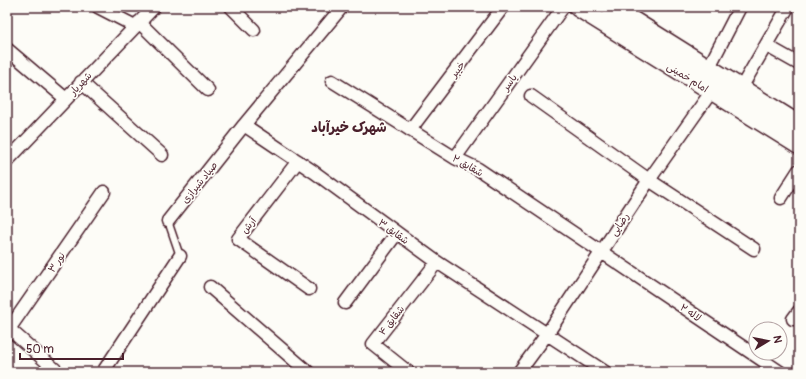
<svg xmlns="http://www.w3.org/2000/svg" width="806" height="379" font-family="Pangolin,'Playpen Sans Arabic',sans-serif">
<rect width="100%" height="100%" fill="#fdfcf7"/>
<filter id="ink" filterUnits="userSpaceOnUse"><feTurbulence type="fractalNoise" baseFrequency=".025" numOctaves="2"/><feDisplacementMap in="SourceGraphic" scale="8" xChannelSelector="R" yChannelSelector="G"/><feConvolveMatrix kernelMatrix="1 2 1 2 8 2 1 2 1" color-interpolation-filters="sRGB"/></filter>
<g filter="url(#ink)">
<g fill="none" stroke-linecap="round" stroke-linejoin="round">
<defs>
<path id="service" d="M168 221 180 256"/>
<path id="minor" d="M98 7 135 26
M231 7 254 30
M139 22 208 90
M767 46 799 64
M7 49 66 99
M708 69 740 7
M332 81 455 158 478 169 780 372
M81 82 162 155
M737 95 788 7
M531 96 649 180 754 249
M244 125 314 172 437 262 605 372
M410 130 503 7
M455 158 563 7
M7 161 154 7
M298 161 238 239 309 289
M781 198 799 170
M168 221 244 125 342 7
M210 287 308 372
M345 303 397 233
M793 319 799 311
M7 327 58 372
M7 332 104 192
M103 372 180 256
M408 372 373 344 437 262
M519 372 547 334 649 180 716 85"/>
<path id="secondary" d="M578 7 799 145
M611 7 799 125"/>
</defs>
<use href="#service" stroke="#4a1f2b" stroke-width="9"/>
<use href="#minor" stroke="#4a1f2b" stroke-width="15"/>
<use href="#secondary" stroke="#4a1f2b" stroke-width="21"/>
<use href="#service" stroke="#fdfcf7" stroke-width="6"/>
<use href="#minor" stroke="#fdfcf7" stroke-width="12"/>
<use href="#secondary" stroke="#fdfcf7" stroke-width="18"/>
</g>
</g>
<g text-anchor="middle" stroke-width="3.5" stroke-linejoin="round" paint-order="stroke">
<g font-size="10" fill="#4a1f2b" stroke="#fdfcf7">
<text transform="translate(457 69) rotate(-53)" y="4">خیبر</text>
<text transform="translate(688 77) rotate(32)" y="4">امام خمینی</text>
<text transform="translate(509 82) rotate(-54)" y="4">یاسر</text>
<text transform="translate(80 83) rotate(-47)" y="4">شهریار</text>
<text transform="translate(468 165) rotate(29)" y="4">شقایق ۲</text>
<text transform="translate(199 182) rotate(-51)" y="4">صیاد شیرازی</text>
<text transform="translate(619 224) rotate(-56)" y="4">رضایی</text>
<text transform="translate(248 225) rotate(-52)" y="4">آرش</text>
<text transform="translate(394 231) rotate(36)" y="4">شقایق ۳</text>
<text transform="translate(56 262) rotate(-56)" y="4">نور ۳</text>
<text transform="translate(691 312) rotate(34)" y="4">لاله ۲</text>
<text transform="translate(391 320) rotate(-52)" y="4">شقایق ۴</text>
</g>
<g font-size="14" font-weight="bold" fill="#4a1f2b" stroke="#fdfcf7">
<text x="349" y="132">شهرک خیرآباد</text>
</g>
</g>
<rect width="806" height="379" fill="none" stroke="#fdfcf7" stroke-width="24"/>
<rect x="12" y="12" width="782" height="355" fill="none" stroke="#4a1f2b" stroke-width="1.5" filter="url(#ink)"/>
<g transform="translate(768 341) rotate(80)"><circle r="19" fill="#fdfcf7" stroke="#b5a4a5"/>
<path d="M0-3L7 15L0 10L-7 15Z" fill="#4a1f2b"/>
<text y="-6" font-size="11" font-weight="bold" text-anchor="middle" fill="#4a1f2b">N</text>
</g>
<path d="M20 353v6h103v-6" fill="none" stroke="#4a1f2b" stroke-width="2"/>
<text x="26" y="353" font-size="12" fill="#4a1f2b" stroke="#fdfcf7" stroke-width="3" paint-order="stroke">50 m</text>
</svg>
